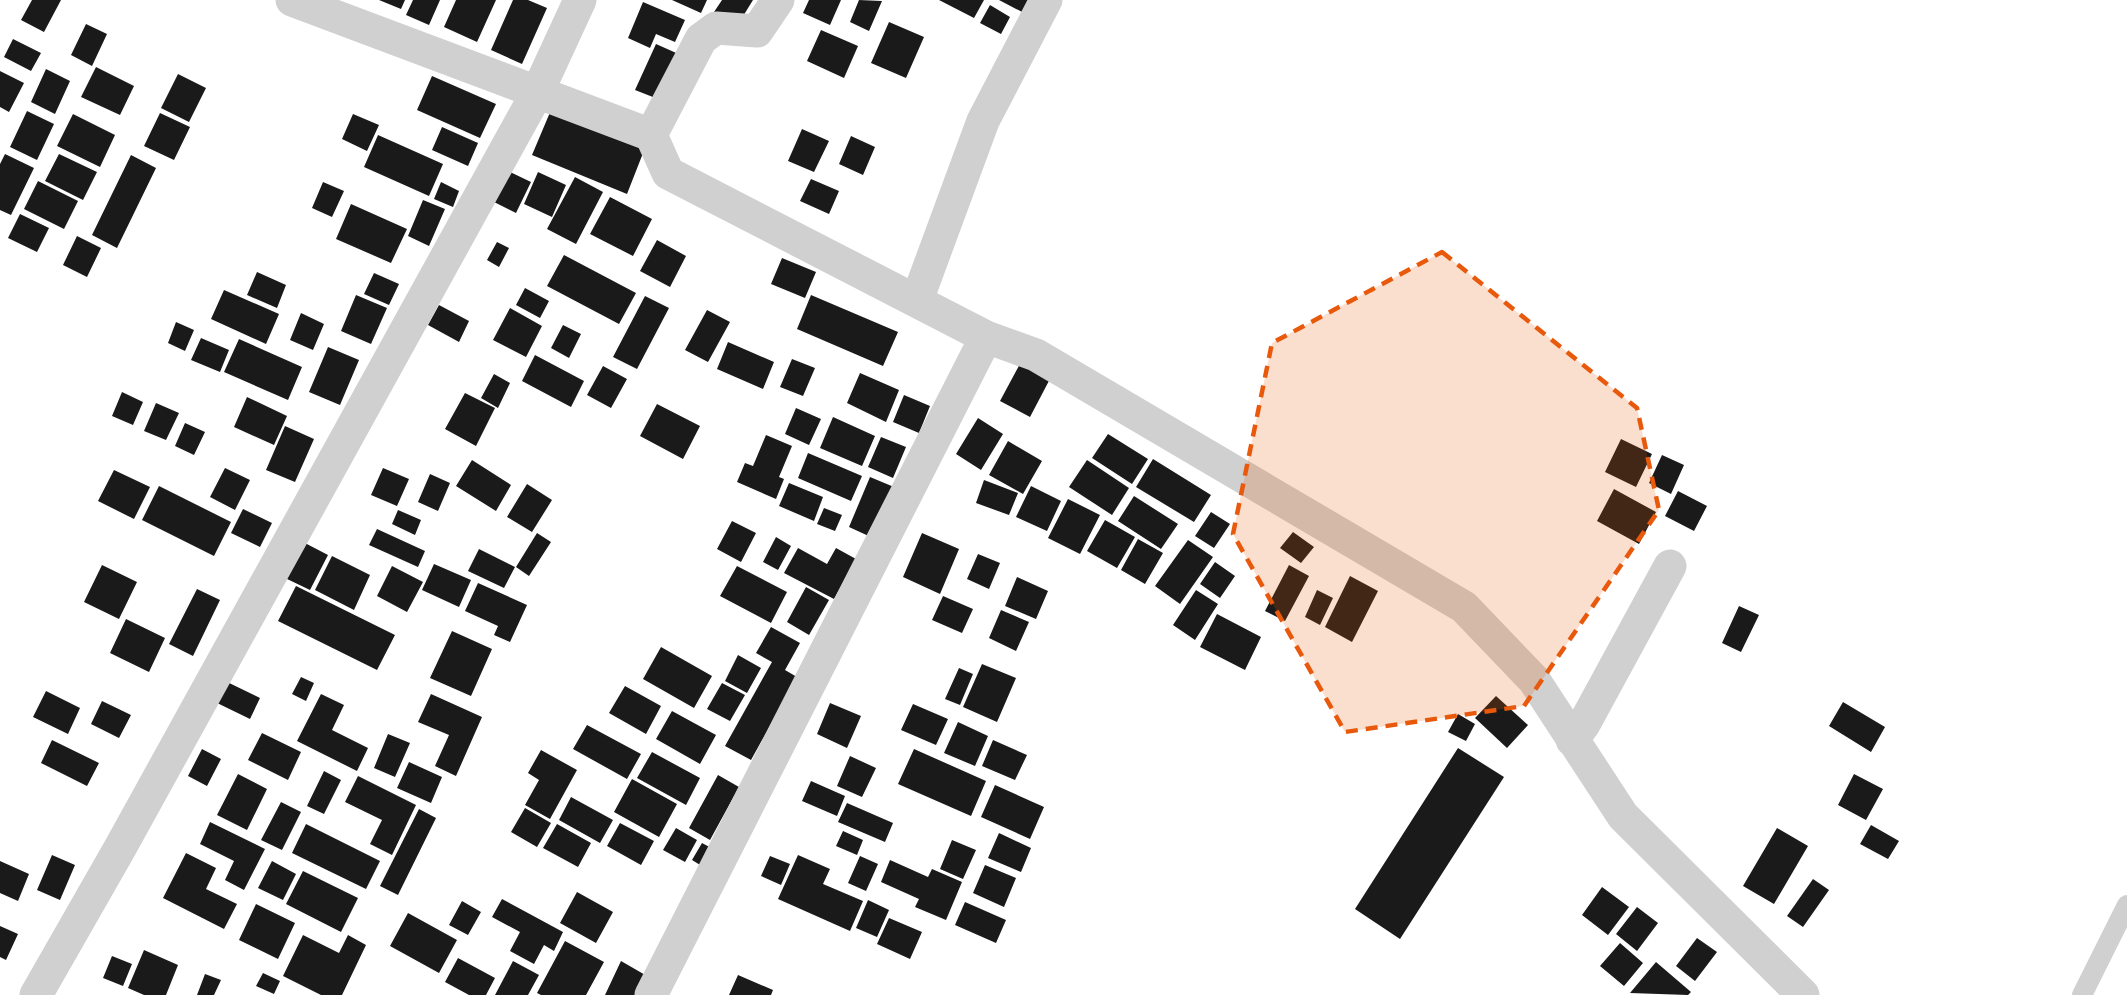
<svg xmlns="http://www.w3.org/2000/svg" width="2127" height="995" font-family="Inter,sans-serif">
<rect width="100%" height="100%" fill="#fff"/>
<path fill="#1a1a1a" d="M32 0H61L44 32 21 20Z
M379 0H405L401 9Z
M413 0H440L429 25 406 15Z
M456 0H496L477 42 444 27Z
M513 0H528L547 8 522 64 491 50Z
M672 0H707L701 13Z
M722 0H753L737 26 714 12Z
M809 0H841L830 25 803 13Z
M859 0 882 1 869 31 850 22Z
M939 0H984L974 18Z
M999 0H1031L1024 13Z
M643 2 685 20 675 42 656 34 650 48 628 38Z
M990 5 1010 17 1001 34 980 23Z
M889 22 924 37 906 78 871 63Z
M86 24 107 34 92 66 71 55Z
M821 30 858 46 844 78 807 61Z
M13 39 41 53 31 71 4 57Z
M656 44 683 56 663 101 635 90Z
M96 67 134 86 120 115 81 97Z
M46 69 70 81 55 114 31 102Z
M0 71 24 83 9 112 0 107Z
M178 74 206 88 189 122 161 108Z
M432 76 496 104 480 138 417 110Z
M551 110 645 148 627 194 532 155Z
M27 111 54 124 37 160 10 147Z
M160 113 190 127 174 160 144 146Z
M73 114 115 135 100 167 57 146Z
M353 114 379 125 367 151 342 139Z
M442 127 478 143 468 166 432 150Z
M802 129 829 141 814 172 788 161Z
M378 135 443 164 429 196 364 167Z
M851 136 875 147 863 175 839 164Z
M5 154 34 168 11 215 0 210V164Z
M59 154 97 172 83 200 45 181Z
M131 155 156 168 117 248 92 235Z
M508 171 531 182 516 213 494 202Z
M538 172 566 185 552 217 524 204Z
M575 177 603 192 576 244 547 229Z
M811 179 839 191 829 214 800 201Z
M38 181 78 201 64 229 24 209Z
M323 182 344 191 332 217 312 208Z
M441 182 459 191 453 207 434 199Z
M610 197 652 219 633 256 590 234Z
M423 200 445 209 429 246 408 236Z
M351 204 407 229 391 263 336 239Z
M20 214 49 228 37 252 8 238Z
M77 236 101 248 87 277 63 265Z
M657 240 686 256 670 287 640 271Z
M497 242 509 248 499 267 487 260Z
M564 255 636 293 619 324 547 286Z
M782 258 816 272 805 298 771 284Z
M257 272 286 285 277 308 247 295Z
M374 273 399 284 389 305 364 294Z
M525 288 549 301 540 318 516 305Z
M224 290 279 314 266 344 211 319Z
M356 295 387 308 371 344 341 331Z
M811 295 898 332 883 366 797 329Z
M645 296 669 308 637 369 613 357Z
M439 305 469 321 459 342 428 325Z
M510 308 542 326 526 357 493 340Z
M707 310 730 322 708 362 685 350Z
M301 313 324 324 313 350 290 340Z
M176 322 194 330 185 351 168 343Z
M563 325 581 334 569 358 551 348Z
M201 338 229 350 220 372 191 360Z
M239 339 302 367 288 400 224 372Z
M728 342 774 362 763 389 717 369Z
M328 347 359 360 340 405 309 392Z
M535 355 584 381 571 407 522 381Z
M792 359 815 368 803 396 780 387Z
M1021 362 1051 377 1030 417 1000 401Z
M603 366 627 379 611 408 587 395Z
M860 373 899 390 886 422 847 403Z
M494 374 510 383 498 408 481 398Z
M122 392 143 402 133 425 112 416Z
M465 393 495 408 476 446 445 429Z
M904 395 930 406 919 433 893 422Z
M247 397 287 416 274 445 234 427Z
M156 403 179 413 166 440 144 431Z
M657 404 700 426 683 459 640 436Z
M796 408 821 419 809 445 785 434Z
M833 417 875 436 862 466 820 448Z
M978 418 1003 434 981 470 956 454Z
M185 423 205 432 194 455 175 446Z
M285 426 314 439 295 482 266 470Z
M1108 434 1148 459 1132 484 1092 458Z
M766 435 792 446 779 477 784 479 776 499 737 482 745 463 753 466Z
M881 437 906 447 893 478 868 467Z
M1621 439 1652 454 1636 487 1605 472Z
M1008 441 1042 461 1023 494 989 475Z
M808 453 862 476 851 501 798 478Z
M1662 455 1684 465 1671 494 1649 483Z
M1153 459 1211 495 1194 522 1136 487Z
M472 460 511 485 496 511 456 486Z
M1087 460 1129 488 1112 515 1069 487Z
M225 468 250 480 235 510 210 497Z
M383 468 409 479 397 506 371 495Z
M114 470 150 487 134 519 98 501Z
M430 474 450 483 438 511 418 502Z
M870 477 894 487 873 538 849 527Z
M984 480 1018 493 1009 515 976 503Z
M789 483 823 497 814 521 779 506Z
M527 484 552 500 532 532 507 517Z
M159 486 231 522 214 556 142 520Z
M1031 486 1061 501 1047 531 1016 517Z
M1614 489 1656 512 1639 544 1597 521Z
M1678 491 1707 506 1694 531 1665 516Z
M1134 496 1178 524 1161 549 1118 521Z
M1068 499 1100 515 1080 554 1048 538Z
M824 508 842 515 835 531 817 524Z
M243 509 272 523 260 547 231 533Z
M398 510 421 520 415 535 392 524Z
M1211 512 1230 524 1214 548 1195 536Z
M1105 520 1135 537 1117 568 1087 551Z
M732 521 756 533 741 562 717 549Z
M377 529 425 551 418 567 369 545Z
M1293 532 1314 547 1301 563 1280 548Z
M537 533 551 542 529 576 516 567Z
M922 533 959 549 940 594 903 577Z
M776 537 791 546 778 570 763 562Z
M1138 539 1163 553 1145 584 1121 570Z
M1188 540 1213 557 1180 604 1155 586Z
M303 542 328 555 310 590 285 578Z
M798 548 827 564 836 548 856 559 834 599 784 573Z
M479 549 515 567 504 588 468 571Z
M978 554 1000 563 989 589 967 579Z
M332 556 370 575 354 610 315 590Z
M1215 562 1235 576 1220 598 1200 584Z
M434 564 471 580 459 607 422 590Z
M102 565 137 582 119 619 84 602Z
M1289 565 1309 576 1285 621 1265 611Z
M392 566 423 582 407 612 377 596Z
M737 566 787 592 771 623 720 596Z
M1350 576 1378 591 1352 642 1325 627Z
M1017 577 1048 591 1036 619 1005 606Z
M478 583 527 605 510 642 494 635 498 626 465 611Z
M296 586 395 635 377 670 278 621Z
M806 587 829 600 809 635 787 622Z
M197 589 220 600 193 656 169 644Z
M1196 590 1218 604 1195 640 1173 625Z
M1317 590 1333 598 1320 625 1305 617Z
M943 596 973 609 962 633 932 620Z
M1739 606 1759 615 1741 652 1722 643Z
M1001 610 1029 622 1016 651 989 638Z
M1217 614 1261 637 1245 670 1200 647Z
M126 619 165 638 149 672 110 653Z
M771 627 800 643 785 670 797 677 751 760 725 746 772 662 756 653Z
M452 631 492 649 471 696 430 678Z
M661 647 712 676 694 708 643 679Z
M738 655 761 668 747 693 725 681Z
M982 664 1016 678 997 722 963 707Z
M959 668 973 674 960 705 945 699Z
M301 677 314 683 306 701 292 694Z
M223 680 260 698 250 719 213 701Z
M722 683 745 695 730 721 707 709Z
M625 686 661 706 646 734 609 713Z
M46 691 80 708 68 734 33 717Z
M321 694 344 705 332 730 368 748 357 771 297 741Z
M431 694 482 717 456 776 435 766 449 735 418 722Z
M1496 696 1528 725 1507 748 1475 718Z
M102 701 131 715 119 738 91 724Z
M1843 702 1885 727 1871 752 1829 726Z
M830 703 861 716 847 748 817 734Z
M913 704 948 719 936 745 901 730Z
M672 711 716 735 700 764 656 739Z
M1458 714 1475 724 1466 741 1448 732Z
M958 722 988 736 975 766 944 753Z
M587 725 641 754 627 779 573 749Z
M262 733 301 752 288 780 248 760Z
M388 734 410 743 395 777 374 768Z
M52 740 99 763 87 786 41 763Z
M993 740 1027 755 1015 780 982 766Z
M1458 748 1504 777 1400 939 1355 909Z
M202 749 221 759 207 786 188 776Z
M914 749 986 781 971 816 898 784Z
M541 750 577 770 550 819 525 805 539 780 528 773Z
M652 752 700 778 686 805 637 778Z
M850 756 876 768 862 797 837 786Z
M409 762 442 777 431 803 397 788Z
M324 771 341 780 324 814 307 806Z
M238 774 267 789 247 830 217 815Z
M1854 774 1883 789 1866 820 1838 805Z
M718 775 739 787 710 840 689 828Z
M358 776 416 805 392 855 370 844 382 820 345 802Z
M632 779 677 804 659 837 614 812Z
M811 781 845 796 837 816 802 801Z
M995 785 1044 807 1030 839 981 817Z
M571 797 613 820 600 843 559 820Z
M281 802 301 812 282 850 261 840Z
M847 803 893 823 885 842 838 822Z
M525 808 551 823 537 847 511 832Z
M419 809 436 818 398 895 380 886Z
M210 822 265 849 244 890 225 880 234 861 200 844Z
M620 823 654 841 641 865 607 846Z
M306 824 380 861 366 889 292 853Z
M557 824 591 843 578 867 543 848Z
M1871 825 1899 841 1888 859 1860 844Z
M676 828 697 840 685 862 663 850Z
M1777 828 1808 846 1774 904 1743 886Z
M843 831 863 840 857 855 836 846Z
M999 833 1031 848 1021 872 988 858Z
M952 840 976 850 963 879 940 869Z
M702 843 715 850 705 868 692 860Z
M186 853 216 868 206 889 237 904 224 929 163 898Z
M52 855 75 865 60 900 37 890Z
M798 855 830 869 823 884 863 901 850 931 778 899Z
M770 856 790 864 781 885 761 876Z
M860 856 878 864 866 891 848 883Z
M890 860 928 877 932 869 962 882 946 920 915 907 919 899 881 882Z
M0 861 29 874 18 901 0 893Z
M272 861 296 874 283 900 258 888Z
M985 865 1016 878 1004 907 973 893Z
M303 871 358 898 341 932 286 904Z
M1813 879 1829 890 1803 927 1787 916Z
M1602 887 1629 907 1608 935 1582 915Z
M577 892 613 912 596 943 560 923Z
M502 899 563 932 554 951 544 945 534 964 510 951 520 932 492 917Z
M868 900 889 910 877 937 856 928Z
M462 901 481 912 468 935 449 925Z
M965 902 1006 920 996 943 955 925Z
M256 904 295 923 278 959 239 940Z
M1637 907 1658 923 1637 951 1616 934Z
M408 913 457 940 439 973 390 946Z
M889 918 922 932 910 959 877 944Z
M0 926 18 934 6 960 0 957Z
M303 935 339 953 348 935 366 945 342 995H321L283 976Z
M1697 938 1717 952 1695 981 1676 966Z
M565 941 604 962 586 995H541L537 993Z
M1620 943 1643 963 1624 986 1600 966Z
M144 950 178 965 166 995H144L128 988Z
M112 956 132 964 123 986 103 978Z
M458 958 495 978 486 995H469L445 982Z
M513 961 539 975 528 995H495Z
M621 961 647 976 637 995H605Z
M1656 962 1691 992 1688 995 1630 993Z
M263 973 280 981 274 994 256 986Z
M205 974 221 980 214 995H197Z
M738 975 773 990 771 995H729Z"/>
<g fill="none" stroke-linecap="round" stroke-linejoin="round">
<path stroke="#d0d0d0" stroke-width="20" d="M2082 995 2127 905"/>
<path stroke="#d0d0d0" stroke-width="33" d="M292 0 651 135 668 173 986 337 1036 355 1464 607 1534 680 1623 816 1803 995
M651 135 701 39 716 28 757 31 778 0
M917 300 983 121 1046 0
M1572 740 1584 724 1670 566
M36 995 120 848 538 91 580 0
M651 995 986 337"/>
</g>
<path fill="#e8590c" fill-opacity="0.2" stroke="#e8590c" stroke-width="4.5" stroke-dasharray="12 8" stroke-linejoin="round" d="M1442 252 1637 408 1659 510 1524 706 1345 732 1233 534 1272 343Z"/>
</svg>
